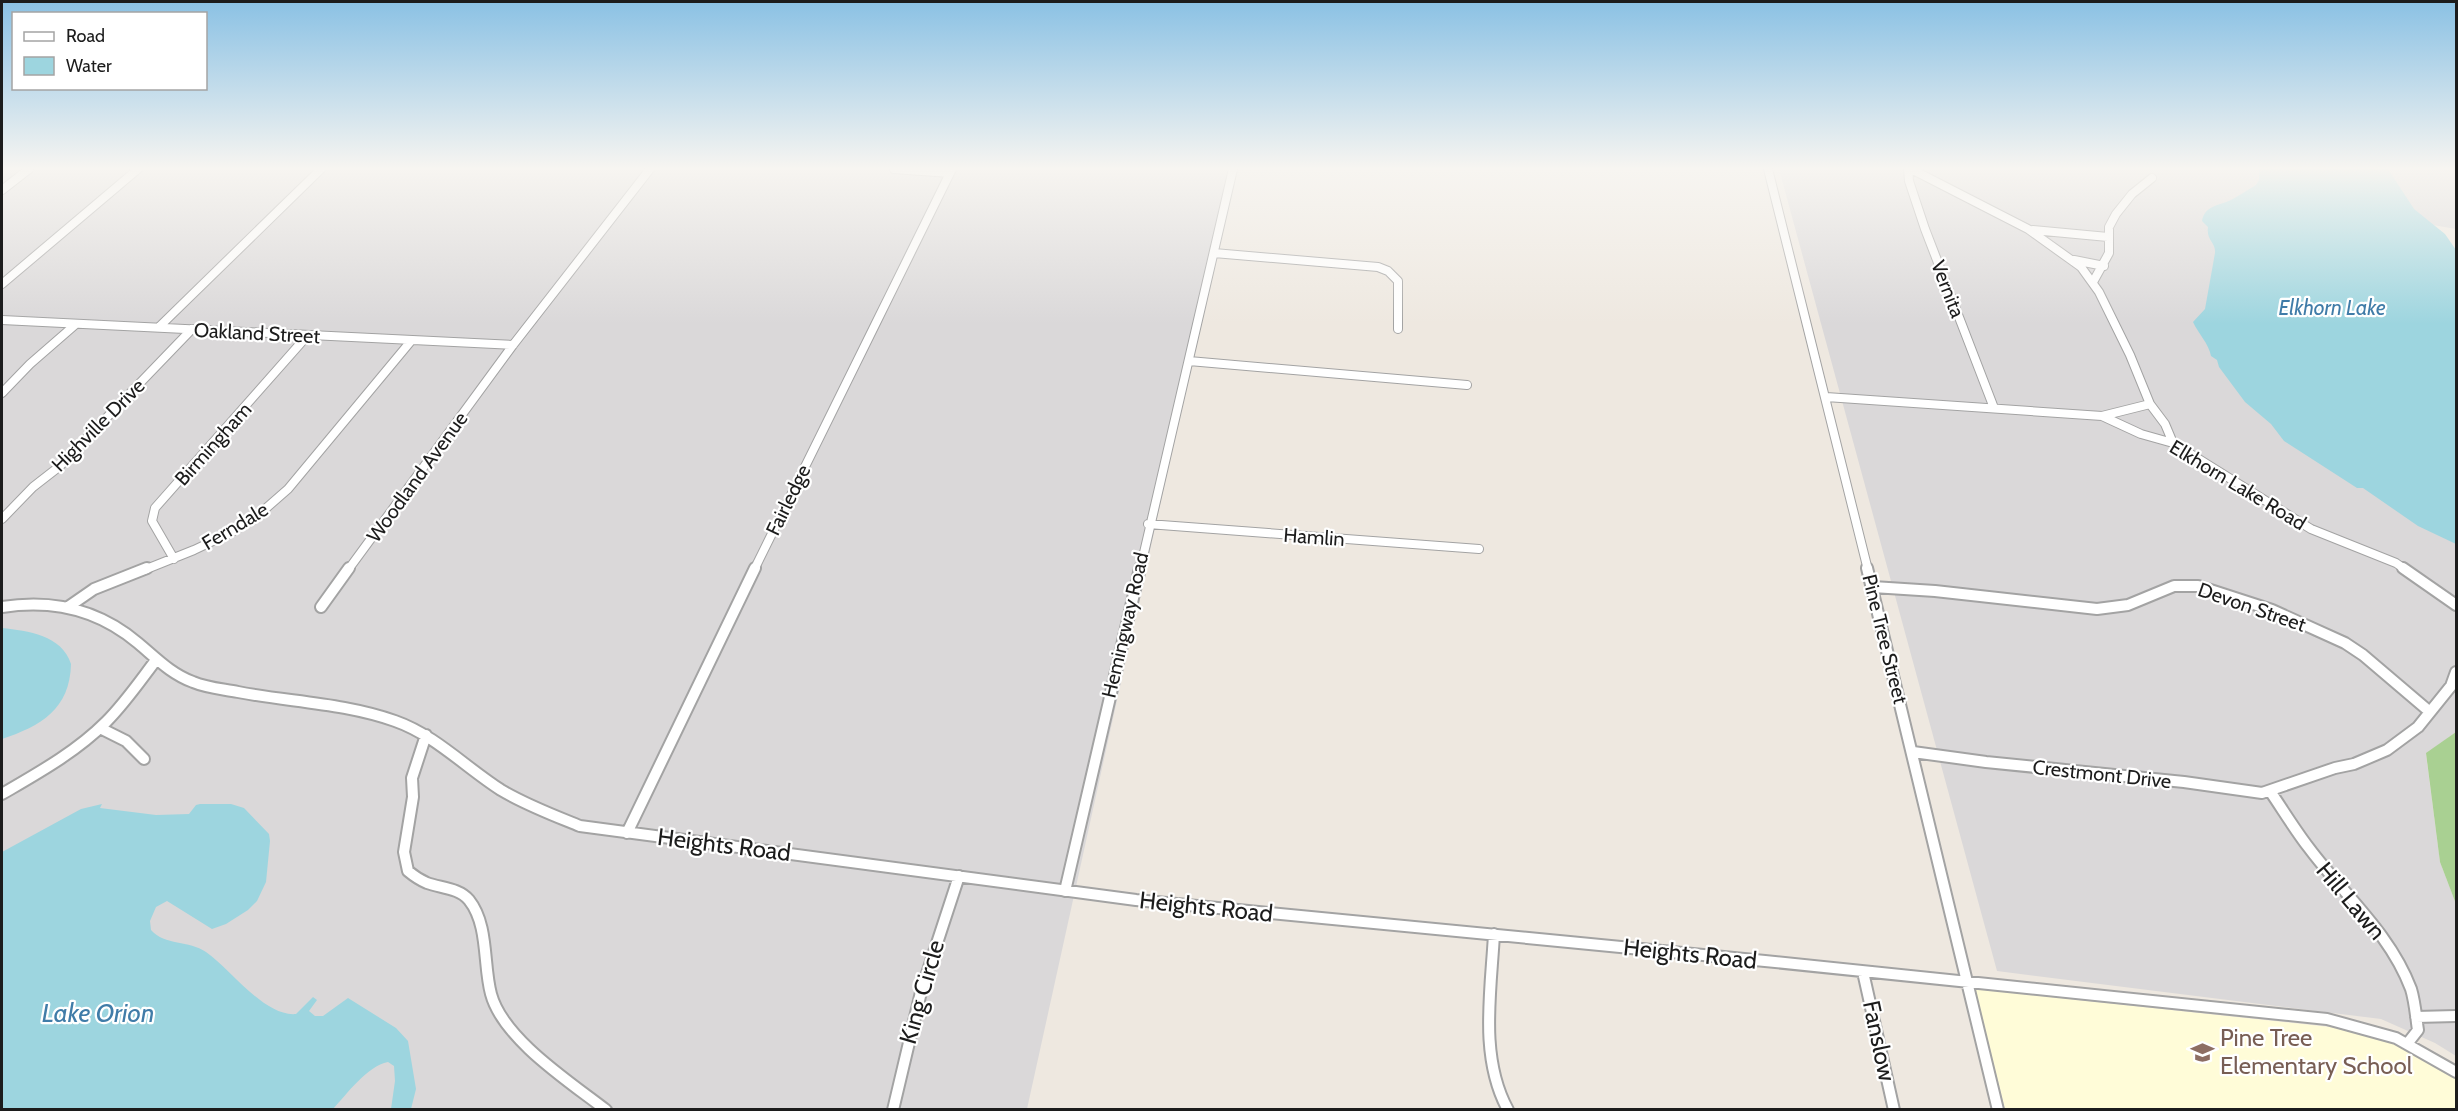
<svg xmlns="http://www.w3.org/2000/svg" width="2458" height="1111" font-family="Cabin,sans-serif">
<rect width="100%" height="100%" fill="#eee8e0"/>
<path fill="#dad8d9" d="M2 169H1234L1027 1109H45L2 1076Z
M1779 169H2456V229L2358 212 2456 463V732L2426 754 2440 862 2456 904V1056L2435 1043 2381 1019 1997 971Z"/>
<path fill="#fffcd8" d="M1975 989 2348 1029 2391 1041 2456 1077V1109H2005Z"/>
<path fill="#a9d092" d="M2456 732V904L2440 862 2426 753Z"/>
<path fill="#9dd5df" d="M2259 169H2388L2414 209 2445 234 2456 250V544L2418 526 2363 488H2357L2284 441 2271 424 2245 402 2219 367 2217 360 2211 356C2209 344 2198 333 2193 322L2205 309 2215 253C2216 242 2206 241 2208 227L2202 221C2205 205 2219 206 2231 200 2240 195 2248 190 2256 185L2259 180Z
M2 628C28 631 62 635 71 664 70 709 41 726 2 739Z
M102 804 100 808 156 815 189 814 196 805 200 804H231L244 808 269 834 270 841 266 882 257 901 248 910 226 924 212 929 167 901 156 907 150 921 151 930C165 946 189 940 206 952 231 969 264 1017 296 1014L313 997 317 1000 309 1011 315 1016H323L348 998 396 1028 408 1041 416 1089 411 1109H391L395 1081 394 1066 388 1062C367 1066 347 1094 333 1109H2V852L81 809Z"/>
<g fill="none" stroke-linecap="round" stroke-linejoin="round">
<defs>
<path id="minor-far1" d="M894 169 950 173
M1768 169 1868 570
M1908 169 1909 181 1925 229 1994 408
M1911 169 2028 229 2081 267 2099 292 2130 355 2150 404 2102 416
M2 190 29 169
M2033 230 2108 237
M1214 253 1378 267 1388 271 1398 281V329
M2074 260 2104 266
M2093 282 2109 253V227L2116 214 2132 194 2152 178
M2 284 138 169
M2 320 513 345
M159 327 321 169
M1189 361 1467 385
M2 393 30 364 76 324
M1826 397 2102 416 2141 434 2173 443 2311 529 2396 563 2406 570
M2150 404 2165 424 2173 443
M2 519 33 487 60 466 192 329
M1148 524 1479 549
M174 559 152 521 155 508 307 336
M144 570 194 550 232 532 256 517 288 489 411 341
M348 570 513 345 650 169
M754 570 952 169
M1140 570 1233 169"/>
<path id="minor" d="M1867 568 1998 1110
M2403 568 2456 605
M1873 587 1935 591 2097 609 2128 605 2174 586H2198L2272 610 2345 643 2363 655 2430 712
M2 607C53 599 98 609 138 643 156 658 171 674 193 682 207 688 223 689 238 692 290 702 344 703 395 721 435 735 465 767 501 790 526 805 553 815 580 826L1136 900 1765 961 2327 1019 2396 1038 2456 1072
M68 607 94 589 147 568
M321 607 349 568
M100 728 126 741 144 759
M426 735 412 778 413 797 404 852 408 871C414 876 420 880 427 883 441 888 459 888 469 900 489 925 483 965 491 994 503 1039 570 1082 606 1110
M1913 752 1986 762 2184 782 2262 793 2335 768 2354 764 2387 750 2418 727 2451 686 2456 672
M2270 791C2283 810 2295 830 2309 848 2344 895 2390 933 2411 989 2415 1002 2416 1017 2418 1030L2407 1044
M2 794C38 773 76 752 106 722 125 703 140 681 156 660
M627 833 755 568
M1065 891 1140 568
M1494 934C1491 992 1479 1057 1508 1110
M1863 972 1894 1110
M2416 1017 2456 1016
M893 1110 921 992 959 876"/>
</defs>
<use href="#minor-far1" stroke="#a3a3a3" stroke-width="10"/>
<use href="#minor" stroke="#a3a3a3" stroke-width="14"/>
<use href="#minor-far1" stroke="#fff" stroke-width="8"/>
<use href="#minor" stroke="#fff" stroke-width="10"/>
</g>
<linearGradient id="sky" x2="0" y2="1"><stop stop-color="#8ac1e4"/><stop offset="0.52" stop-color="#f7f5f1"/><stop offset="1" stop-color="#f7f5f1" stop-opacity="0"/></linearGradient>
<rect width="2458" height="324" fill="url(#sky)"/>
<defs>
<symbol id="school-bare" viewBox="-9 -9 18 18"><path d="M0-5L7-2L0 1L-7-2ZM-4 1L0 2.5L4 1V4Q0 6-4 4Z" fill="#8d6e63" stroke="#fff" stroke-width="2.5" paint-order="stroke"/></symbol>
</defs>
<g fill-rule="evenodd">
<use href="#school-bare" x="2186" y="1036" width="33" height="33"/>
</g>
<g text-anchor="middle" stroke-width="4.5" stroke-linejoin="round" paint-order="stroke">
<g font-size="20" fill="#1c1c1c" stroke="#fff">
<text transform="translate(1948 289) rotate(69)" y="7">Vernita</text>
<text transform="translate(257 333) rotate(3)" y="7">Oakland Street</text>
<text transform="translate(98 425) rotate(-45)" y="7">Highville Drive</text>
<text transform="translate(213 444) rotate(-48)" y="7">Birmingham</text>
<text transform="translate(417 477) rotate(-54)" y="7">Woodland Avenue</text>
<text transform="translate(2238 485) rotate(31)" y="7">Elkhorn Lake Road</text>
<text transform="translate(788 500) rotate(-64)" y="7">Fairledge</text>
<text transform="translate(235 526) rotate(-31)" y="7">Ferndale</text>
<text transform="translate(1314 537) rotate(4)" y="7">Hamlin</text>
<text transform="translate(2252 607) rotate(19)" y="7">Devon Street</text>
<text transform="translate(1125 625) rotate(-77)" y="7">Hemingway Road</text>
<text transform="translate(1885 639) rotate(76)" y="7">Pine Tree Street</text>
<text transform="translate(2102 774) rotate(6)" y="7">Crestmont Drive</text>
</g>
<g font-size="21" font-style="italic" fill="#407ca8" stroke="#fff">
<text x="2332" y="315">Elkhorn Lake</text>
</g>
<g font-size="24" fill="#1c1c1c" stroke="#fff">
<text transform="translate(724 845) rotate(7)" y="8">Heights Road</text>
<text transform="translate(2351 901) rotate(50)" y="8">Hill Lawn</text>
<text transform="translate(1206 907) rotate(6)" y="8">Heights Road</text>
<text transform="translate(1690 954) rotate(6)" y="8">Heights Road</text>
<text transform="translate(922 992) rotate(-74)" y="8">King Circle</text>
<text transform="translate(1879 1041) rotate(78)" y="8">Fanslow</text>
</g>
<g font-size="24" fill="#785e54" stroke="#fff" text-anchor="start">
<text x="2220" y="1046">Pine Tree<tspan x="2220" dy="28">Elementary School</tspan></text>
</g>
<g font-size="26" font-style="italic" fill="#407ca8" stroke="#fff">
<text x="98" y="1022">Lake Orion</text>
</g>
</g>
<rect width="2458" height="1111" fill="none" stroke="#1c1c1c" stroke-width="6"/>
<rect x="12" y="12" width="195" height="78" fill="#ffffff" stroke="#a4a4a4" stroke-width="1.5"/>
<rect x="24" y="32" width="30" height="9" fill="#ffffff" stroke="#a4a4a4" stroke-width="1.5"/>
<text x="66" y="42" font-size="18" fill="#1c1c1c">Road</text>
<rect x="24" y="57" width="30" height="18" fill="#9dd5df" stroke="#a4a4a4" stroke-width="1.5"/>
<text x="66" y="72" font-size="18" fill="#1c1c1c">Water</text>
</svg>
